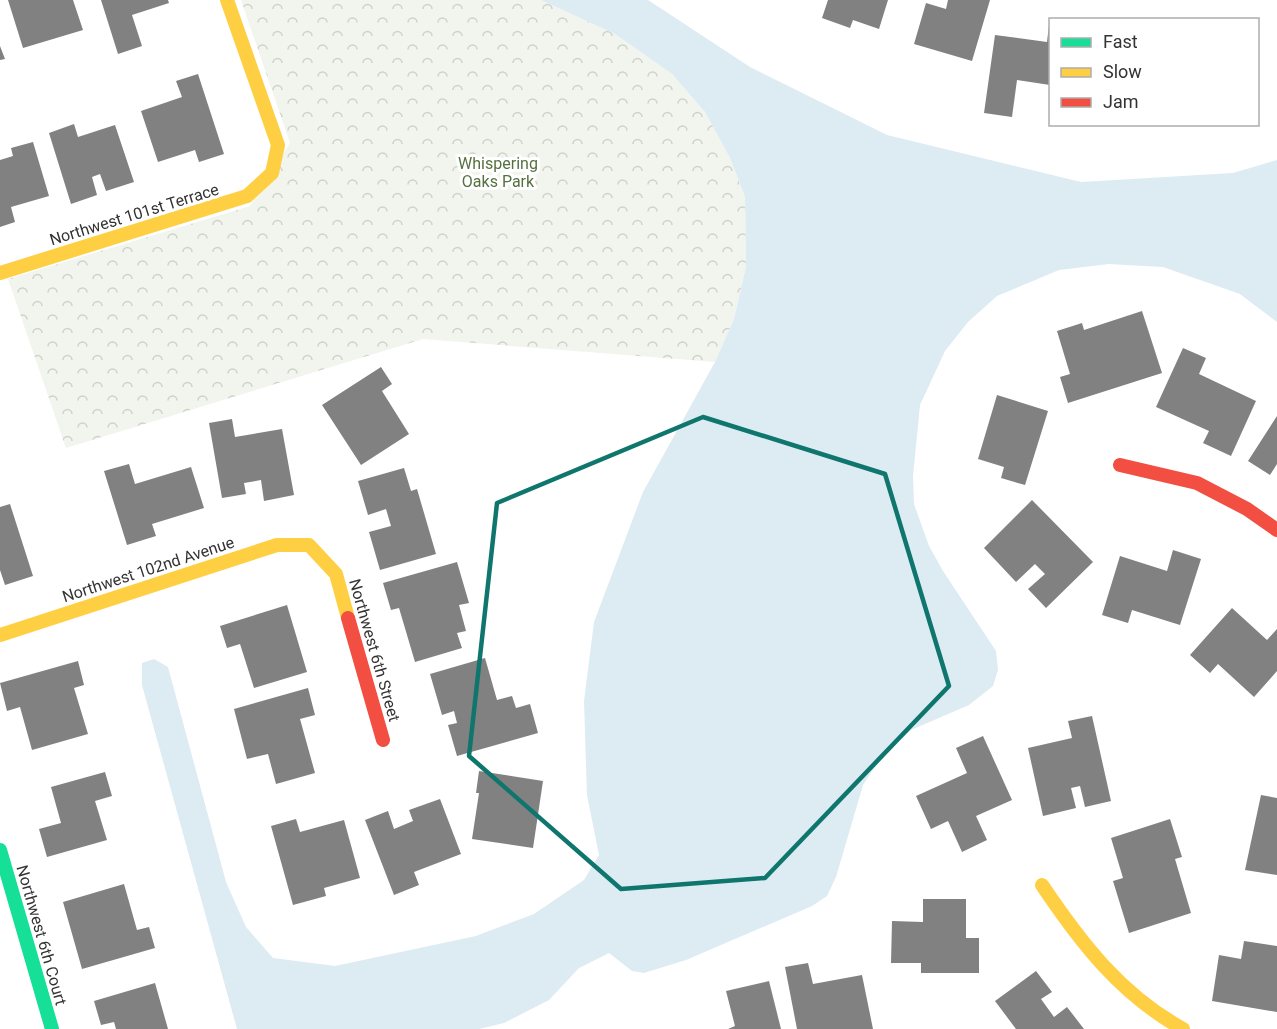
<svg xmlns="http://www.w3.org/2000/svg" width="1277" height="1029" font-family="Roboto,sans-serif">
<defs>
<pattern id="park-crowns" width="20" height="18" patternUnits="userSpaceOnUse" patternTransform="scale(1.5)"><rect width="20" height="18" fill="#f1f5ed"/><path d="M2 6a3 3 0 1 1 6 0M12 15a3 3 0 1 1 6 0" fill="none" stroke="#cfd2cc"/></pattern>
</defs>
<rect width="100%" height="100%" fill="#fff"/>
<path fill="url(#park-crowns)" d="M241 0H541L615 34 672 74 705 112 730 158 745 197 746 267 734 319 715 362 423 339 66 448 8 279 250 206 290 143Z"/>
<path fill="#ddebf3" d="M541 0H648L750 67 887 135 1081 182 1233 173 1277 160V322L1240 294 1163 267 1109 264 1059 270 997 296 968 322 945 351 920 405 913 476 914 504 929 546 943 571 996 651 998 670 993 686 969 705 911 730 892 747 872 771 863 785 836 877 827 896 812 906 686 960 644 973 632 971 609 953 579 968 549 1000 504 1023 479 1029H237L142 685V663L154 659 168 667 226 882 246 927 273 958 335 966 476 936 534 914 584 880 599 855 587 795 584 701 594 622 643 492 715 362 734 319 746 267 745 197 730 158 705 112 672 74 615 34Z"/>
<path fill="#818181" d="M8 0H73L83 30 23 48Z
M101 0H168L169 3 132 15 142 46 118 54Z
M828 0H888L879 29 853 20 850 28 822 18Z
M948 0H990L972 61 914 44 926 3 946 9Z
M1049 25 1050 85 1017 80 1012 117 984 113 995 35 1047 42Z
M0 46 5 59 0 60Z
M198 74 224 154 199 162 195 150 158 162 141 111 182 97 176 81Z
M74 124 78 137 115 125 134 182 106 191 100 174 92 177 97 195 71 204 49 133Z
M33 142 49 196 11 207 15 222 0 227V160L13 156 11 148Z
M1142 311 1162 373 1068 403 1060 377 1070 374 1057 331 1082 323 1084 330Z
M1183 348 1206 358 1199 374 1256 401 1231 456 1203 443 1209 431 1156 407Z
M381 367 392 384 382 391 409 434 361 465 322 405Z
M997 395 1048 411 1025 485 1001 478 1004 467 978 459Z
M1277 416V464L1270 475 1248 461Z
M232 419 235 437 282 429 294 495 264 501 261 480 244 483 246 494 222 498 209 423Z
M129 464 135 484 191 467 204 508 152 524 156 536 127 545 104 471Z
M404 468 411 491 417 489 436 554 380 570 369 532 391 526 386 509 368 515 358 481Z
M1032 500 1093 562 1046 608 1028 589 1045 574 1035 564 1016 582 984 548Z
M10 504 33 576 5 585 0 570V507Z
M1173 550 1201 559 1180 625 1132 610 1128 623 1102 615 1120 556 1167 571Z
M457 562 469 603 459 605 466 631 457 633 462 648 415 662 399 608 391 610 383 583Z
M287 605 307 672 254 688 240 644 227 648 220 626Z
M1232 608 1267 640 1277 629V671L1254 697 1218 664 1210 673 1190 655Z
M485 658 497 700 512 696 516 708 530 704 538 733 457 756 448 725 457 723 454 711 442 715 430 674Z
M78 661 84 685 74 688 88 734 32 750 20 707 7 711 0 683Z
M308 688 315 715 300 719 315 773 276 784 268 754 247 759 234 709Z
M1092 716 1111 801 1085 807 1080 786 1071 788 1076 808 1043 816 1028 748 1072 738 1068 721Z
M983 736 1012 800 976 816 987 840 962 852 948 821 931 829 916 796 967 773 956 748Z
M479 771 543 781 533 848 472 839 479 793H476Z
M105 772 112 796 95 801 107 840 47 857 39 829 61 823 51 787Z
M1261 795 1277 798V875L1245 870Z
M440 799 461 854 414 872 419 885 394 895 365 820 388 811 394 829 413 821 409 810Z
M296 819 300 832 344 820 360 878 324 888 326 896 293 905 271 826Z
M1170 819 1182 857 1175 859 1191 913 1129 933 1113 881 1123 878 1111 838Z
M124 884 137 930 149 927 155 948 82 969 63 902Z
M923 899H966V938H979V973H921V963H891L892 921 923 922Z
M1244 941 1277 946V1012L1212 1001 1219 955 1241 959Z
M808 963 813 984 862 975 873 1029H797L785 967Z
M1036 971 1052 992 1041 999 1054 1017 1067 1007 1084 1029H1016L995 1001Z
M769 981 781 1029H728L735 1026 726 991Z
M155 983 168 1029H116L114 1022 101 1025 94 1001Z"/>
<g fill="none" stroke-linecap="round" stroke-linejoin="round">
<path stroke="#16e098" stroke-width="14" d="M0 850 52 1029"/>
<path stroke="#ffcf43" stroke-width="14" d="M0 273 247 196 272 173 278 145 227 0
M0 635 277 545H309L336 574 348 618
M1042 885C1081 943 1121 995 1183 1029"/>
<path stroke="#f24e42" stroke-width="14" d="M1120 465 1197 483 1247 509 1277 530
M348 618 383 740"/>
</g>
<path fill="none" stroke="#0f766e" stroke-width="4.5" stroke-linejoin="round" d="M703 417 885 474 949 686 765 878 621 889 469 756 497 503Z"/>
<g text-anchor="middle" stroke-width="6" stroke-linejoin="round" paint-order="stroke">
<g font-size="16" fill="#56703f" stroke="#fff">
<text x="498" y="169">Whispering<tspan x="498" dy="18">Oaks Park</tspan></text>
</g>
<g font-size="16" fill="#333" stroke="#fff">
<text transform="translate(134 214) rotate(-17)" y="6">Northwest 101st Terrace</text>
<text transform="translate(148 569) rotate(-18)" y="6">Northwest 102nd Avenue</text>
<text transform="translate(375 650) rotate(74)" y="6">Northwest 6th Street</text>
<text transform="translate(42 935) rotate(74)" y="6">Northwest 6th Court</text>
</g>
</g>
<rect x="1049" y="18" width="210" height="108" fill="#ffffff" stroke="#adadad" stroke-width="1.5"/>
<rect x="1061" y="38" width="30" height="9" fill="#16e098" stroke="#adadad" stroke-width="1.5"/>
<text x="1103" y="48" font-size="18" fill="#333333">Fast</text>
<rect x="1061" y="68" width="30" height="9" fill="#ffcf43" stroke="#adadad" stroke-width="1.5"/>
<text x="1103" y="78" font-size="18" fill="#333333">Slow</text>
<rect x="1061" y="98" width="30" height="9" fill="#f24e42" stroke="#adadad" stroke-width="1.5"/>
<text x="1103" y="108" font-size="18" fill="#333333">Jam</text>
</svg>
